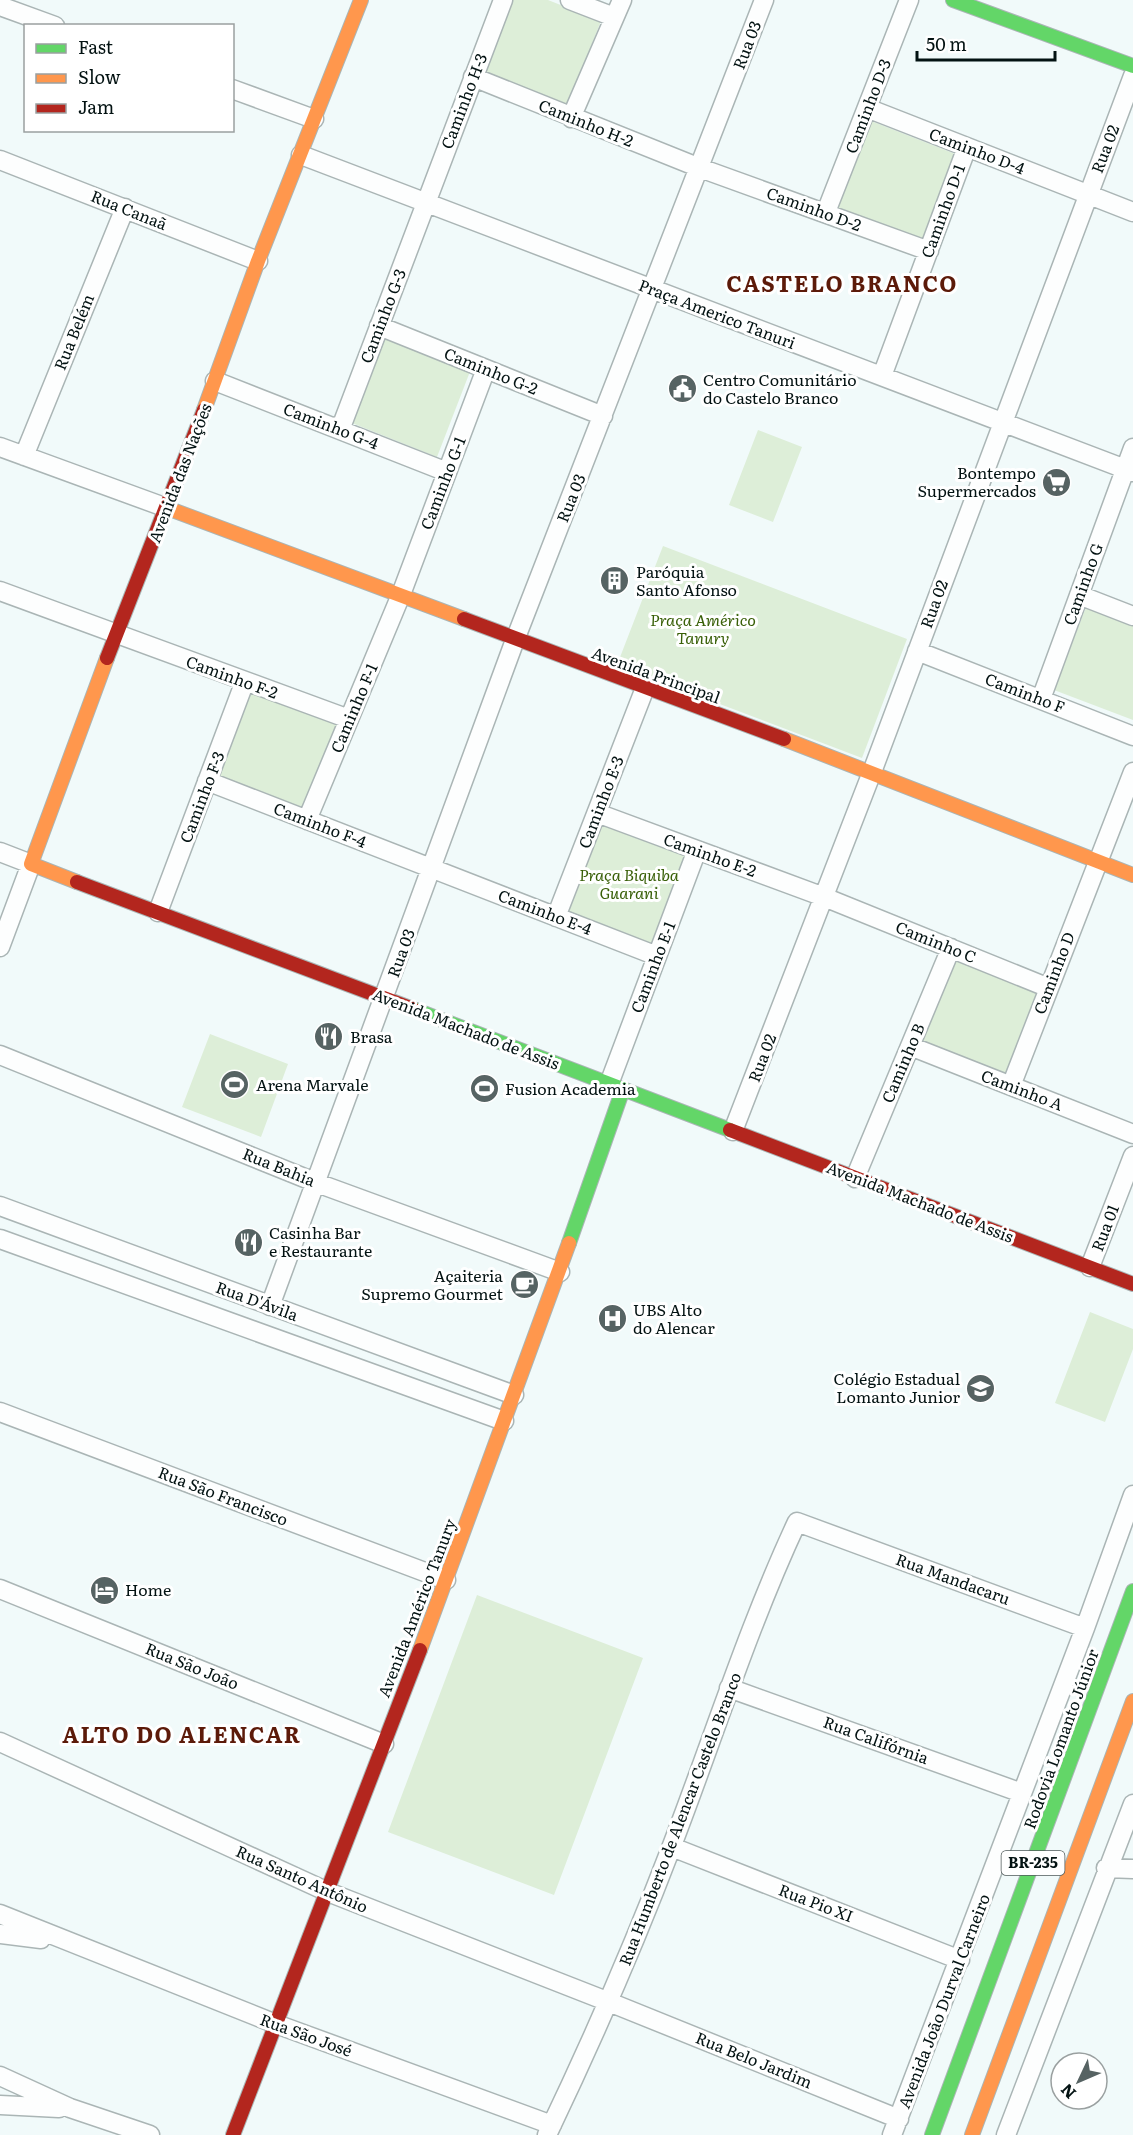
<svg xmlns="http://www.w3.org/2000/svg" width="1133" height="2135" font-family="Literata,serif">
<rect width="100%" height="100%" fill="#f1fafa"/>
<path fill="#ddeed8" d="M509 0H548L601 21 566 109 479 75Z
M866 119 958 155 923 245 831 208Z
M381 333 471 369 437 457 347 421Z
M758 430 802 447 773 522 729 505Z
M663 546 907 639 862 758 617 665Z
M1088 602 1133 620V720L1054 690Z
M246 686 340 723 305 812 211 775Z
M600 821 692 856 659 947 566 912Z
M957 953 1043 988 1007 1078 922 1044Z
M210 1034 288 1064 261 1137 182 1107Z
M1090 1312 1133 1329V1349L1105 1422 1055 1403Z
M477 1595 643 1658 554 1895 388 1832Z"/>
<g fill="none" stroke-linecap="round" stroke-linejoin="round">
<defs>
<path id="street" d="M570 0 614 17
M0 6 55 26
M473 77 700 168 929 251
M232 89 314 119
M867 108 1133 212
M571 118 622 0
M301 155 1133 472
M0 160 258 261
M826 212 909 0
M379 326 603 416
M882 376 967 147
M215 381 447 472
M340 430 503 0
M0 447 167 508
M24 456 125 208
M0 591 349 719
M1079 595 1133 616
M917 651 1133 736
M1041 699 1133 448
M207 781 657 956
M597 813 824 897 1049 988
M307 820 400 597 486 369
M0 852 31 864 0 947
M158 912 245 681
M556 917 645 688
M910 1046 1133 1134
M0 1055 317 1183 560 1272
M609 1084 697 850
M1011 1086 1133 772
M733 1131 872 772 1133 76
M855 1178 951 948
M0 1206 514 1395
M0 1239 504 1421
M1090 1267 1133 1156
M270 1306 515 640 764 0
M0 1412 446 1580
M0 1589 384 1744
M729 1688 1022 1793
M0 1742 328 1892 609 2002 899 2119
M672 1847 960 1960
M1106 1868 1133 1869
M0 1914 276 2024 552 2125
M0 1934 41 1939
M0 2076 70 2108 150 2135
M0 2105 59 2108
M547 2135C592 2041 634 1945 671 1848 713 1739 748 1627 797 1522L1085 1628
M892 2135 1085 1628 1133 1495
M1006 2135 1133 1804"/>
<path id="fast" d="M953 0 1133 66
M413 1009 730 1130
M569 1243 623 1089
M932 2135 1133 1591"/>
<path id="slow" d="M204 410 258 261 361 0
M167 508 464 619
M784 739 1133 875
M77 882 31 864 107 658
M420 1650 569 1243
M972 2135 1133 1701"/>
<path id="jam" d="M464 619 784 739
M107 658 204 410
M77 882 413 1009
M730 1130 1133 1284
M233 2135 420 1650"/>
</defs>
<use href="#street" stroke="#aab5b5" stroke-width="21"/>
<use href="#fast" stroke="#aab5b5" stroke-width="16"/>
<use href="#slow" stroke="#aab5b5" stroke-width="16"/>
<use href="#jam" stroke="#aab5b5" stroke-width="16"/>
<use href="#street" stroke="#fdfefe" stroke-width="18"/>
<use href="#fast" stroke="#63d668" stroke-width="14"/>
<use href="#slow" stroke="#ff974d" stroke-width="14"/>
<use href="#jam" stroke="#b3261e" stroke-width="14"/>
</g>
<defs>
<symbol id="civic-disc" viewBox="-11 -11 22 22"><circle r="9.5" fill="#566363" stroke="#fff"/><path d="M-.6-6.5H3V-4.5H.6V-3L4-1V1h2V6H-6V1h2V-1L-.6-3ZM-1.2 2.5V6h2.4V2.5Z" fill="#fff"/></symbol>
<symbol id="supermarket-disc" viewBox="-11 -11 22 22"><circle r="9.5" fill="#566363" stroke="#fff"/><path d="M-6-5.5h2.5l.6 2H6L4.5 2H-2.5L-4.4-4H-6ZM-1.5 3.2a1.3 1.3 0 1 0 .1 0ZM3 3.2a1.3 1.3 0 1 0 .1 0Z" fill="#fff"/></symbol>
<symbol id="building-disc" viewBox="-11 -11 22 22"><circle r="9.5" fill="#566363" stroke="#fff"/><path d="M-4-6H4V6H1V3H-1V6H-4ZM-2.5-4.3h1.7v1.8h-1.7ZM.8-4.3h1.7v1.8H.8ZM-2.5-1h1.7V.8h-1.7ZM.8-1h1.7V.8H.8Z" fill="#fff"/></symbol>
<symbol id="restaurant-disc" viewBox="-11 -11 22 22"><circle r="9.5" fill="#566363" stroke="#fff"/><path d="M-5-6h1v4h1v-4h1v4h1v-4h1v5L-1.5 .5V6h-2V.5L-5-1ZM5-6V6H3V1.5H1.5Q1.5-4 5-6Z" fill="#fff"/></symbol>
<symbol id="stadium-disc" viewBox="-11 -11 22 22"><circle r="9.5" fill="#566363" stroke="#fff"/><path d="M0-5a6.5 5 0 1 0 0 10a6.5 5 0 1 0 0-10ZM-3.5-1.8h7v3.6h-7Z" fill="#fff"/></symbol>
<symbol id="cafe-disc" viewBox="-11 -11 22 22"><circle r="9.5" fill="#566363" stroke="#fff"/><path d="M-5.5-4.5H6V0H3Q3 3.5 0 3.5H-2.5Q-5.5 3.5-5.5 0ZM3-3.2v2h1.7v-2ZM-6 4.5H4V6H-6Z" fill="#fff"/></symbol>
<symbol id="hospital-disc" viewBox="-11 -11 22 22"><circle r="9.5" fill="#566363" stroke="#fff"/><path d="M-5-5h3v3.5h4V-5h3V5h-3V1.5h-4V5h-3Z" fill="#fff"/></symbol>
<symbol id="school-disc" viewBox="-11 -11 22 22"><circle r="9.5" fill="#566363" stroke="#fff"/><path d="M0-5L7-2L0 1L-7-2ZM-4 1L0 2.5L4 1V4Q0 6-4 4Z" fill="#fff"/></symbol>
<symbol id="hotel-disc" viewBox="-11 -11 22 22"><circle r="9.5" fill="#566363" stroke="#fff"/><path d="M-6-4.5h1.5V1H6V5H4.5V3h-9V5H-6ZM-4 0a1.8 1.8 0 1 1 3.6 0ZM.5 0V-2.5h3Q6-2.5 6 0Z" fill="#fff"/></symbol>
</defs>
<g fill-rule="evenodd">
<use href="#civic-disc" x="666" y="372" width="33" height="33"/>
<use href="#supermarket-disc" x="1040" y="466" width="33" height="33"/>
<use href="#building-disc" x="598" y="564" width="33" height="33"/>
<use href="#restaurant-disc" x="312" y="1020" width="33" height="33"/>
<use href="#stadium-disc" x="218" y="1068" width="33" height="33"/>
<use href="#stadium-disc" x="468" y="1072" width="33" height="33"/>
<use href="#restaurant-disc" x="232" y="1226" width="33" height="33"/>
<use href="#cafe-disc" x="508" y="1268" width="33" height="33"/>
<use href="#hospital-disc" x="596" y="1302" width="33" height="33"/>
<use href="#school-disc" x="964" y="1372" width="33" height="33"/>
<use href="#hotel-disc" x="88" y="1574" width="33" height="33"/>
</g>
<g text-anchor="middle" stroke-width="6" stroke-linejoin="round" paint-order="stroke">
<rect fill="#fff" stroke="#4f5959" stroke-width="1.5" x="1001.5" y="1851" width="63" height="24" rx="4.5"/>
<g font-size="15" font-weight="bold" fill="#031212">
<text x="1033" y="1868">BR-235</text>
</g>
<g font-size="16" fill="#031212" stroke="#fff">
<text transform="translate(747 45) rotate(-69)" y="6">Rua 03</text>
<text transform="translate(464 101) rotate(-69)" y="6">Caminho H-3</text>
<text transform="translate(868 106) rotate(-69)" y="6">Caminho D-3</text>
<text transform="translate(586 123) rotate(22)" y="6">Caminho H-2</text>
<text transform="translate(1105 149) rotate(-69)" y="6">Rua 02</text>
<text transform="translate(977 151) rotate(21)" y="6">Caminho D-4</text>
<text transform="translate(814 209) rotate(20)" y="6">Caminho D-2</text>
<text transform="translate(129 210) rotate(22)" y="6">Rua Canaã</text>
<text transform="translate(943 211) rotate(-70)" y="6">Caminho D-1</text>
<text transform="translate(717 314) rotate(21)" y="6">Praça Americo Tanuri</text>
<text transform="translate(383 316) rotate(-69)" y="6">Caminho G-3</text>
<text transform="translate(74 332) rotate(-68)" y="6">Rua Belém</text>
<text transform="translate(491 371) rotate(22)" y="6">Caminho G-2</text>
<text transform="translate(331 426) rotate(21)" y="6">Caminho G-4</text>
<text transform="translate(180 473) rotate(-69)" y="6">Avenida das Nações</text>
<text transform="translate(443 483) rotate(-69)" y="6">Caminho G-1</text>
<text transform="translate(571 498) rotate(-68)" y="6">Rua 03</text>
<text transform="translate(1083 584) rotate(-70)" y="6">Caminho G</text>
<text transform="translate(934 604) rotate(-70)" y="6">Rua 02</text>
<text transform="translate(656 675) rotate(20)" y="6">Avenida Principal</text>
<text transform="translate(232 677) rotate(20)" y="6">Caminho F-2</text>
<text transform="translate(1025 693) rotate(21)" y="6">Caminho F</text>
<text transform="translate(354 708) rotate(-67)" y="6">Caminho F-1</text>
<text transform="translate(202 797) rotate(-69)" y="6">Caminho F-3</text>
<text transform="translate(601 802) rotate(-69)" y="6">Caminho E-3</text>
<text transform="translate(320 825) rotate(21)" y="6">Caminho F-4</text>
<text transform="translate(710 855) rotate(20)" y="6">Caminho E-2</text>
<text transform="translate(545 912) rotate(21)" y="6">Caminho E-4</text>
<text transform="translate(936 942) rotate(22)" y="6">Caminho C</text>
<text transform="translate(401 953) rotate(-70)" y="6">Rua 03</text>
<text transform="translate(653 967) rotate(-69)" y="6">Caminho E-1</text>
<text transform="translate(1054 973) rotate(-69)" y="6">Caminho D</text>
<text transform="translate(466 1029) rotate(21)" y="6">Avenida Machado de Assis</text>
<text transform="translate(762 1058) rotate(-69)" y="6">Rua 02</text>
<text transform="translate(903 1063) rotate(-67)" y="6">Caminho B</text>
<text transform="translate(1022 1090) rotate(21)" y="6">Caminho A</text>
<text transform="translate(279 1167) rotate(22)" y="6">Rua Bahia</text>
<text transform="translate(920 1202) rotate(21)" y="6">Avenida Machado de Assis</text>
<text transform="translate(1105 1228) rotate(-69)" y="6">Rua 01</text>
<text transform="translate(257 1301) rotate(20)" y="6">Rua D'Ávila</text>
<text transform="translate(223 1496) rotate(21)" y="6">Rua São Francisco</text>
<text transform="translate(953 1579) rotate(20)" y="6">Rua Mandacaru</text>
<text transform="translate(417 1608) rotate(-69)" y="6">Avenida Américo Tanury</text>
<text transform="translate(192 1666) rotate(22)" y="6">Rua São João</text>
<text transform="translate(1061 1739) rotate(-70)" y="6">Rodovia Lomanto Júnior</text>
<text transform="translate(876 1740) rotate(20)" y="6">Rua Califórnia</text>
<text transform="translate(680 1819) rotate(-69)" y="6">Rua Humberto de Alencar Castelo Branco</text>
<text transform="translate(302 1879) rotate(24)" y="6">Rua Santo Antônio</text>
<text transform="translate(816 1903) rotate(21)" y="6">Rua Pio XI</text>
<text transform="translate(944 2001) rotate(-69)" y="6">Avenida João Durval Carneiro</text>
<text transform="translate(306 2035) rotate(20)" y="6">Rua São José</text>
<text transform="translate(754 2060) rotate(22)" y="6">Rua Belo Jardim</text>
</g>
<g font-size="16" fill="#031212" stroke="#fff" text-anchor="start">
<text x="703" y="386">Centro Comunitário<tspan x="703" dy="18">do Castelo Branco</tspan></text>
<text x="1036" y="479" text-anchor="end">Bontempo<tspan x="1036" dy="18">Supermercados</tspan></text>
<text x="636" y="578">Paróquia<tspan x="636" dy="18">Santo Afonso</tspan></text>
<text x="350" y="1043">Brasa</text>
<text x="256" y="1091">Arena Marvale</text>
<text x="505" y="1095">Fusion Academia</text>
<text x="269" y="1239">Casinha Bar<tspan x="269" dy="18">e Restaurante</tspan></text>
<text x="503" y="1282" text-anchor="end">Açaiteria<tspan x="503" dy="18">Supremo Gourmet</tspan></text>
<text x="633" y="1316">UBS Alto<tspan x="633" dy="18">do Alencar</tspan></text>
<text x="960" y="1385" text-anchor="end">Colégio Estadual<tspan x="960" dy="18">Lomanto Junior</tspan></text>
<text x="125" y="1596">Home</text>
</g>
<g font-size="16" font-style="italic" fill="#385f07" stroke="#fff">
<text x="703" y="626">Praça Américo<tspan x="703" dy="18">Tanury</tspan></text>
<text x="629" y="881">Praça Biquiba<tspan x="629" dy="18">Guarani</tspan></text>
</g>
<g font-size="22" font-weight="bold" letter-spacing="1.5" fill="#5c1a09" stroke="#fff">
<text x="842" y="292">CASTELO BRANCO</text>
<text x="182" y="1743">ALTO DO ALENCAR</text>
</g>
</g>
<rect x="24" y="24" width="210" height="108" fill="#ffffff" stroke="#9aa0a0" stroke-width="1.5"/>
<rect x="36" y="44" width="30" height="9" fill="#63d668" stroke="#9aa0a0" stroke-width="1.5"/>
<text x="78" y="54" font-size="18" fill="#031212">Fast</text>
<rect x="36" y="74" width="30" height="9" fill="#ff974d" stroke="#9aa0a0" stroke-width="1.5"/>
<text x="78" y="84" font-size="18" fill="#031212">Slow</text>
<rect x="36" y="104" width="30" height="9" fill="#b3261e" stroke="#9aa0a0" stroke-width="1.5"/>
<text x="78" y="114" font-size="18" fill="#031212">Jam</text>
<g transform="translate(1079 2081) rotate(226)"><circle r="28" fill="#ffffff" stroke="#9aa0a0" stroke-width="1.5"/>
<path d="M0-4.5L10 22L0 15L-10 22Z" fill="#566363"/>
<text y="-9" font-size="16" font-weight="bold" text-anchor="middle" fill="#031212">N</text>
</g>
<path d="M917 51v9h138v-9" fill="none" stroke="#031212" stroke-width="3"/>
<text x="926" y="51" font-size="18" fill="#031212" stroke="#ffffff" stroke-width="4.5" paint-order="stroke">50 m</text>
</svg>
